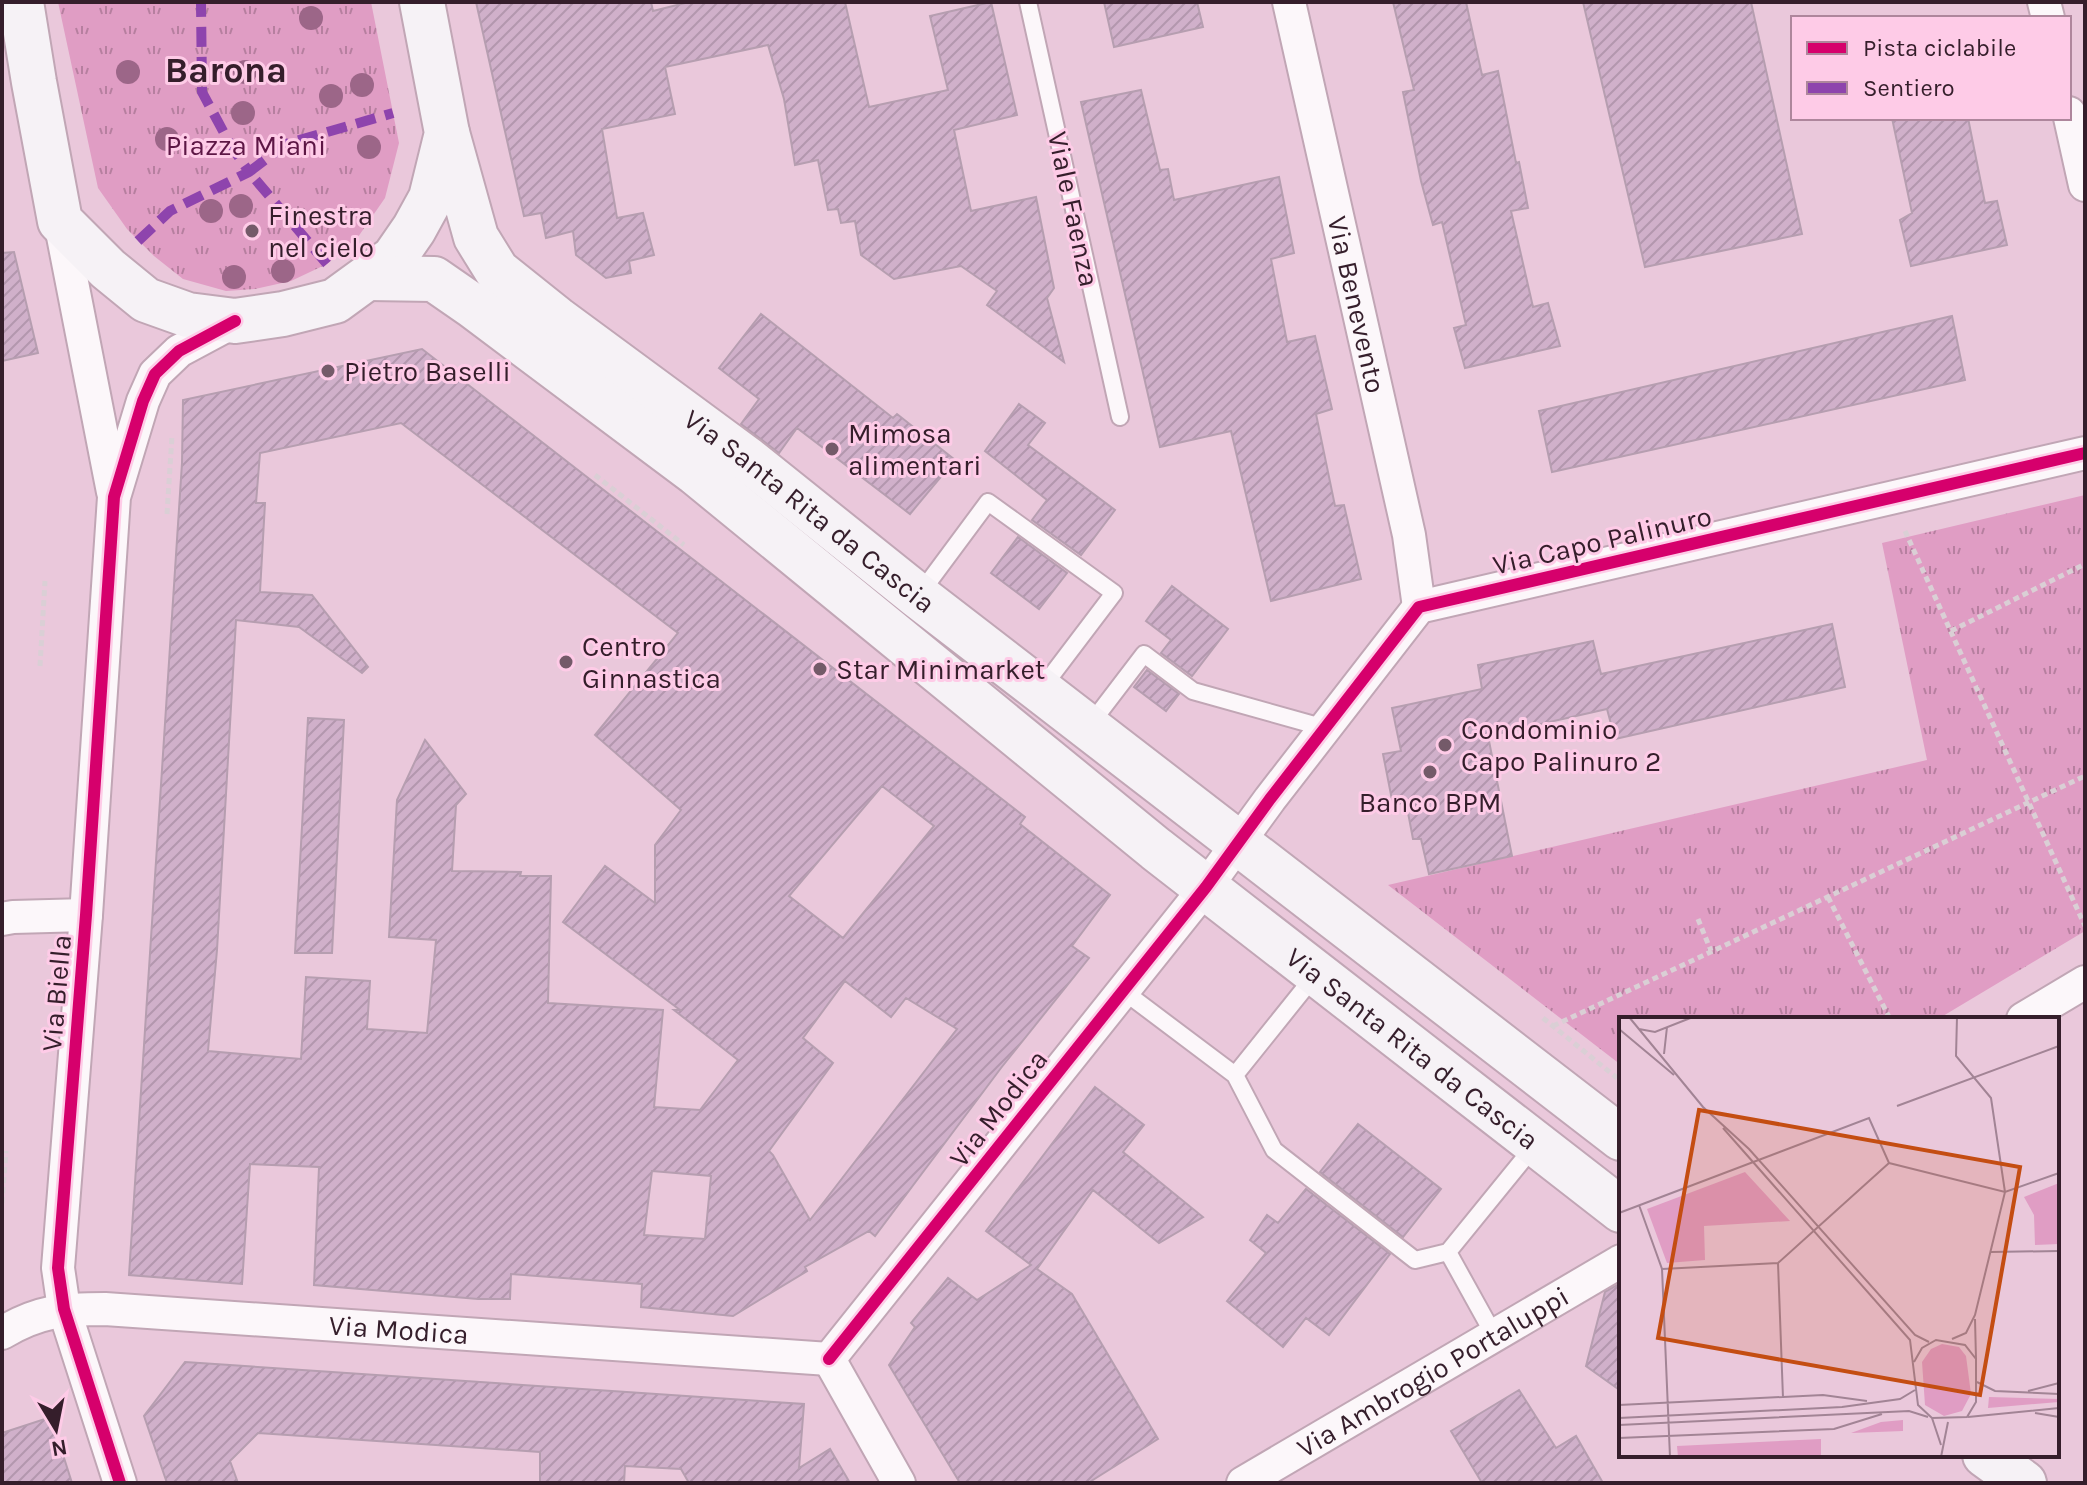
<svg xmlns="http://www.w3.org/2000/svg" width="2087" height="1485" font-family="Karla,sans-serif">
<defs>
<pattern id="grass-tufts" width="24" height="20" patternUnits="userSpaceOnUse" patternTransform="scale(2)"><rect width="24" height="20" fill="#e09dc4"/><path d="M3 7l-1-3M5 7V3M7 7l1-3M15 17l-1-3M17 17v-4M19 17l1-3" fill="none" stroke="#b67f9f"/></pattern>
<pattern id="building-hatch" width="6" height="6" patternUnits="userSpaceOnUse" patternTransform="scale(2)"><rect width="6" height="6" fill="#d0b0ca"/><path d="M-1 1l2-2M0 6l6-6M5 7l2-2" fill="none" stroke="#b397ae"/></pattern>
</defs>
<rect width="100%" height="100%" fill="#eac8db"/>
<path fill="url(#grass-tufts)" d="M58 2H371L399 143 385 198 358 237 327 264 291 281 255 289 226 291 183 279 154 256 127 229 98 188Z
M2085 495V931L1938 1019H1621V1065L1388 885 1927 760 1882 543Z"/>
<path fill="url(#building-hatch)" stroke="#b69eb0" stroke-width="2" fill-rule="evenodd" d="M476 2H651L653 11 689 2H845L869 107 948 90 930 16 991 2 1017 115 954 130 971 211 1036 197 1054 288 1047 298 1064 362 987 305 997 291 961 266 894 279 861 255 855 221 841 223 838 209 828 210 818 160 795 165 784 99 768 45 665 67 675 114 602 129 617 218 643 213 654 255 629 261 631 273 606 278 576 255 573 231 546 238 541 213 524 216Z
M1104 2H1197L1203 27 1114 47Z
M1393 2H1466L1482 75 1498 71 1516 163 1519 162 1528 208 1511 211 1533 307 1548 303 1560 346 1465 368 1454 328 1466 325 1442 222 1433 225 1421 181 1403 92 1414 90Z
M1583 2H1751L1802 234 1645 267Z
M1141 90 1160 170 1168 169 1174 200 1279 177 1294 253 1271 259 1287 342 1315 336 1332 409 1316 414 1335 506 1344 505 1361 579 1271 601 1231 431 1160 447 1081 102Z
M1892 118H1968L1985 203 1997 201 2007 245 1911 266 1900 220 1912 213Z
M14 252 38 353 2 361V253Z
M761 314 893 418 897 414 955 460 910 514 797 428 779 453 741 424 759 399 719 368Z
M1952 316 1965 380 1552 472 1539 411Z
M422 349 1025 817 1020 824 1110 895 1072 946 1089 958 1001 1068 875 1236 869 1231 805 1267 807 1271 733 1316 641 1307 642 1284 511 1274 510 1299H478L314 1285 319 1167 250 1164 242 1284 129 1275 182 463 183 400ZM401 423 678 633 595 735 681 810 655 845V903L605 866 563 922 680 1010H674L738 1060 700 1110 654 1107 663 1010 548 1003 551 876H520L521 872 452 871 456 805 466 794 425 740 397 800 389 937 436 940 427 1033 367 1029 370 981 306 977 301 1059 208 1051 217 950 236 620 299 627 362 673 368 667 312 595 260 592 265 503H256L260 453ZM882 786 934 826 843 938 789 896ZM845 981 891 1017 906 998 957 1029 810 1220 773 1155 769 1151 833 1063 803 1038ZM652 1171 711 1176 705 1239 644 1235Z
M1019 404 1045 423 1028 445 1115 510 1081 555 1032 520 1047 500 985 451Z
M1018 537 1067 573 1039 609 991 573Z
M1172 586 1228 629 1192 676 1161 653 1171 640 1146 621Z
M1832 624 1845 687 1615 739 1607 709 1488 736 1512 856 1429 874 1421 839H1413L1406 802 1393 805 1383 754 1401 751 1392 708 1482 689 1478 665 1593 641 1601 674Z
M1147 670 1179 694 1166 711 1134 687Z
M308 718 344 720 332 953H295Z
M1095 1087 1144 1125 1123 1152 1203 1217 1159 1243 1093 1190 1037 1269 1072 1294 1158 1439 1088 1483H960L889 1365 915 1327 911 1323 948 1278 977 1300 1031 1265 986 1231Z
M1358 1124 1441 1189 1403 1237 1320 1172Z
M1306 1189 1390 1254 1329 1335 1306 1318 1283 1347 1227 1301 1266 1253 1250 1240 1267 1215 1278 1223Z
M1621 1283V1391L1586 1366 1605 1292Z
M185 1362 804 1404 799 1468 830 1449 850 1483H689L681 1469 625 1466 624 1483H540V1452L258 1433 230 1461 238 1483H167L144 1416Z
M1519 1390 1556 1448 1576 1436 1603 1483H1482L1451 1431Z
M51 1417 72 1483H2V1433Z"/>
<g fill="none" stroke-linecap="round" stroke-linejoin="round">
<defs>
<path id="lane" d="M1028 2 1120 417
M919 595 988 502 1114 593 1042 688
M1089 726 1144 654 1193 691 1325 728
M1316 974 1235 1075 1274 1150 1415 1260 1448 1252 1535 1145
M1122 990 1235 1075
M1448 1252 1494 1335"/>
<g id="street">
<path id="s1" d="M1289 2 1409 535 1419 607"/>
<path d="M2044 2 2048 18"/>
<path d="M2069 113 2085 185"/>
<path d="M60 221 113 492"/>
<path d="M2 919 13 917 86 915"/>
<path d="M2023 1019 2085 982"/>
<path id="s2" d="M2 1333C38 1311 64 1309 105 1309L829 1359"/>
<path d="M829 1359 1206 887 1270 799 1419 607 2085 453"/>
<path d="M829 1359 899 1483"/>
<path d="M120 1483 64 1309 58 1268 86 915 114 497 143 401 155 374 179 351 235 321"/>
<path id="s3" d="M1243 1483 1621 1261"/>
</g>
<g id="secondary">
<path d="M21 2 34 82 60 221 108 269 146 300 188 315 235 321 283 314 335 301 394 258 414 229 431 198 447 133 422 2"/>
<path id="s4" d="M447 133 476 237 497 271 557 319 747 459 918 596 1621 1138"/>
<path id="s5" d="M369 278 434 279 473 306 696 473 1156 849 1621 1210"/>
<path d="M1985 1455 2024 1483"/>
</g>
</defs>
<use href="#lane" stroke="#c1a6b5" stroke-width="20"/>
<use href="#street" stroke="#c1a6b5" stroke-width="36"/>
<use href="#secondary" stroke="#c1a6b5" stroke-width="48"/>
<path stroke="#dacfd5" stroke-width="5" stroke-dasharray="6 4" stroke-linecap="butt" d="M595 475 684 545
M167 514 172 436
M1905 531 2085 926
M1951 631 2085 564
M40 666 45 581
M1828 897 1890 1019
M1698 919 1711 951
M1543 1018 1617 1078
M1553 1026 2085 776
M2 1203 6 1151"/>
<use href="#lane" stroke="#fcf7fa" stroke-width="16"/>
<use href="#street" stroke="#fcf7fa" stroke-width="32"/>
<use href="#secondary" stroke="#f6f2f6" stroke-width="44"/>
<path stroke="#8e44ad" stroke-width="10" stroke-dasharray="20 10" stroke-linecap="butt" d="M138 241 170 211 249 172 230 144 202 92 201 2
M327 264 249 172 286 144 393 113"/>
<defs>
<path id="cycleway" d="M829 1359 1206 887 1270 799 1419 607 2085 453
M120 1483 64 1309 58 1268 86 915 114 497 143 401 155 374 179 351 235 321"/>
</defs>
<use href="#cycleway" stroke="#fecbe7" stroke-width="17"/>
<use href="#cycleway" stroke="#d6006c" stroke-width="12"/>
</g>
<g fill="#9c6688">
<circle cx="311" cy="18" r="12"/>
<circle cx="128" cy="72" r="12"/>
<circle cx="245" cy="72" r="12"/>
<circle cx="362" cy="85" r="12"/>
<circle cx="331" cy="96" r="12"/>
<circle cx="243" cy="113" r="12"/>
<circle cx="167" cy="139" r="12"/>
<circle cx="369" cy="147" r="12"/>
<circle cx="241" cy="206" r="12"/>
<circle cx="211" cy="211" r="12"/>
<circle cx="283" cy="271" r="12"/>
<circle cx="234" cy="277" r="12"/>
</g>
<g fill="#745a69" stroke="#fecbe7" stroke-width="3">
<circle cx="252" cy="231" r="8"/>
<circle cx="328" cy="371" r="8"/>
<circle cx="832" cy="449" r="8"/>
<circle cx="566" cy="662" r="8"/>
<circle cx="820" cy="669" r="8"/>
<circle cx="1445" cy="745" r="8"/>
<circle cx="1430" cy="772" r="8"/>
</g>
<g text-anchor="middle" stroke-width="6" stroke-linejoin="round" paint-order="stroke">
<g font-size="28" fill="#5d1645" stroke="#fecbe7">
<text x="246" y="155">Piazza Miani</text>
</g>
<g font-size="28" fill="#351e2b" stroke="#fecbe7">
<text transform="translate(1074 209) rotate(78)" y="10">Viale Faenza</text>
<text dy="10" stroke="none"><textPath href="#s1" startOffset="310">Via Benevento</textPath></text>
<text dy="10" stroke="none"><textPath href="#s4" startOffset="542">Via Santa Rita da Cascia</textPath></text>
<text transform="translate(1602 540) rotate(-13)" y="10">Via Capo Palinuro</text>
<text transform="translate(56 993) rotate(-85)" y="10">Via Biella</text>
<text dy="10" stroke="none"><textPath href="#s5" startOffset="1310">Via Santa Rita da Cascia</textPath></text>
<text transform="translate(998 1108) rotate(-52)" y="10">Via Modica</text>
<text dy="10" stroke="none"><textPath href="#s2" startOffset="402">Via Modica</textPath></text>
<text dy="10" stroke="none"><textPath href="#s3" startOffset="220">Via Ambrogio Portaluppi</textPath></text>
</g>
<g font-size="28" fill="#351e2b" stroke="#fecbe7" text-anchor="start">
<text x="268" y="225">Finestra<tspan x="268" dy="32">nel cielo</tspan></text>
<text x="344" y="381">Pietro Baselli</text>
<text x="848" y="443">Mimosa<tspan x="848" dy="32">alimentari</tspan></text>
<text x="582" y="656">Centro<tspan x="582" dy="32">Ginnastica</tspan></text>
<text x="836" y="679">Star Minimarket</text>
<text x="1461" y="739">Condominio<tspan x="1461" dy="32">Capo Palinuro 2</tspan></text>
<text x="1430" y="812" text-anchor="middle">Banco BPM</text>
</g>
<g font-size="36" font-weight="bold" fill="#351e2b" stroke="#fecbe7">
<text x="226" y="82">Barona</text>
</g>
</g>
<g transform="translate(1619 1017)">
<rect width="440" height="440" fill="#eac8db"/>
<path d="M126 155 171 204 85 209 86 243 48 246 28 192ZM323 327 340 330 347 339 352 377 343 394 325 399 306 388 303 345 312 332ZM370 380 440 382V385L369 391ZM284 403V414L232 416 262 405Z" fill="#e09dc4"/>
<path d="M440 166V227L416 228 415 198 405 180Z" fill="#e09dc4"/>
<path d="M202 422V440H59L58 429Z" fill="#e09dc4"/>
<path fill="none" stroke="#a28495" stroke-width="2" d="M10 0 84 90 130 132 296 318 310 325M0 12 55 58M20 12 36 15 74 0M45 37 48 10M278 89 440 29M104 111 291 323 299 388 313 401 348 400 357 385V342L346 328 317 323 303 331 295 345M270 146 386 175 440 156M20 188 43 252 51 440M0 196 250 101 270 146M372 235 440 234M159 246 164 381M43 252 159 246 270 146M356 302 357 342M333 322 347 316 356 298 386 175 372 81 337 39 338 0M358 365 376 374 440 377M409 374 440 366M0 388 204 378 248 384M416 396 440 400M349 400 440 391M0 401 223 390 281 382 296 373M313 401 322 428M0 408 290 394 309 400M0 421 215 412 263 397M322 440 329 405"/>
<path fill="#c44d12" fill-opacity="0.15" stroke="#c44d12" stroke-width="4" d="M80 93 401 150 361 378 39 321Z"/>
<rect width="440" height="440" fill="none" stroke="#351e2b" stroke-width="4"/>
</g>
<rect width="2087" height="1485" fill="none" stroke="#351e2b" stroke-width="8"/>
<rect x="1791" y="16" width="280" height="104" fill="#fecbe7" stroke="#ae869c" stroke-width="2"/>
<rect x="1807" y="42" width="40" height="12" fill="#d6006c" stroke="#ae869c" stroke-width="2"/>
<text x="1863" y="56" font-size="24" fill="#351e2b">Pista ciclabile</text>
<rect x="1807" y="82" width="40" height="12" fill="#8e44ad" stroke="#ae869c" stroke-width="2"/>
<text x="1863" y="96" font-size="24" fill="#351e2b">Sentiero</text>
<g transform="translate(56 1429) rotate(170)" stroke="#fecbe7" stroke-width="6" paint-order="stroke">
<path d="M0-6L14 30L0 20L-14 30Z" fill="#351e2b"/>
<text y="-12" font-size="22" font-weight="bold" text-anchor="middle" fill="#351e2b">N</text>
</g>
</svg>
